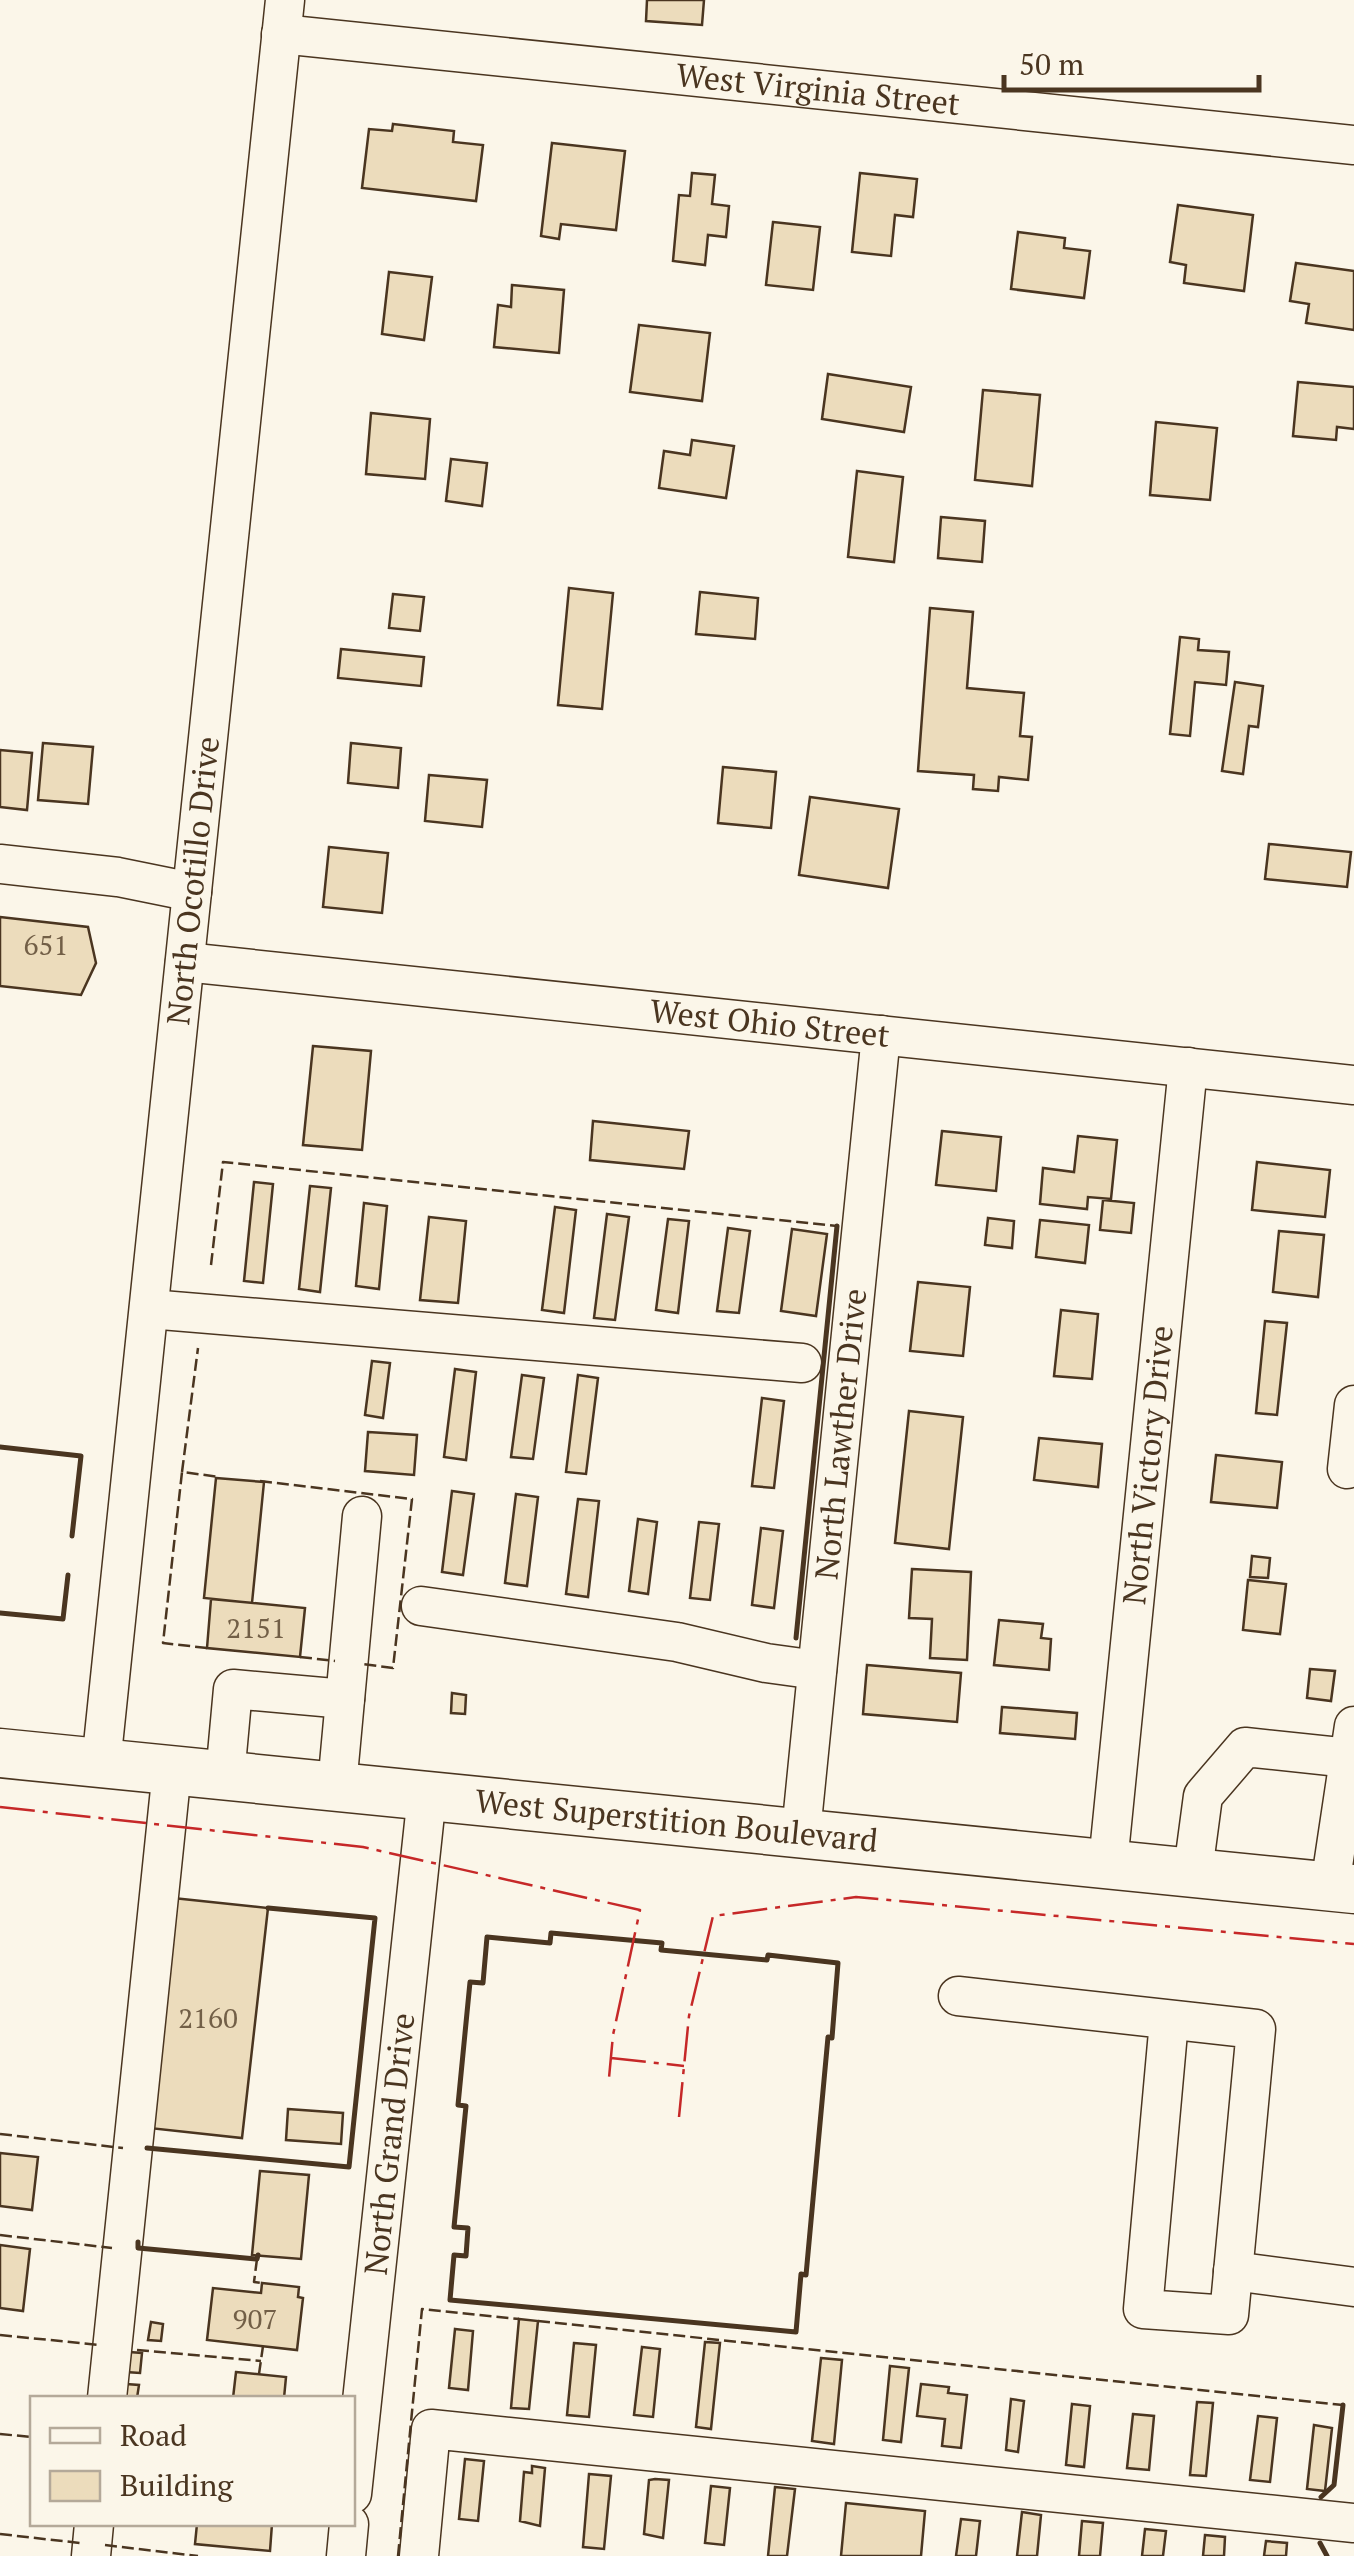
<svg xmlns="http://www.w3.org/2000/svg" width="1354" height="2556" font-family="'PT Serif',serif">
<rect width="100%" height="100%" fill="#fbf6e9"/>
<path fill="#ecdcbc" stroke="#4a3520" stroke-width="2.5" d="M647 0H704L702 25 646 21Z
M393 124 454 131 453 142 483 145 476 201 362 188 369 129 392 131Z
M552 143 625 151 616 230 561 224 559 239 541 236Z
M692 173 715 175 712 204 729 206 726 237 708 235 705 265 673 261 679 195 690 196Z
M860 173 917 179 913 217 895 215 891 256 852 252Z
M1178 205 1253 215 1244 291 1184 283 1186 265 1170 262Z
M773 222 820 227 813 290 766 285Z
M1018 232 1065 238 1064 248 1090 251 1084 298 1011 289Z
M1296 263 1354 271V330L1306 323 1309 304 1290 301Z
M389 272 432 277 424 340 382 334Z
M512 285 564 290 559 353 494 347 498 305 511 307Z
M639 325 710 333 702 401 630 392Z
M828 374 911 387 904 432 822 419Z
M1298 382 1354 387V429L1337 427 1336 440 1293 436Z
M983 390 1040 395 1032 486 975 480Z
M371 413 430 419 425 479 366 474Z
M1156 422 1217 428 1210 500 1150 495Z
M692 440 734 446 726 498 659 488 664 451 690 455Z
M451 459 487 463 482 506 446 501Z
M857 471 903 477 894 562 848 557Z
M941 517 985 521 982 562 938 558Z
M569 588 613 593 602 709 558 705Z
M700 592 758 598 755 639 696 634Z
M393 594 424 597 420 631 389 628Z
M930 608 973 612 967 688 1024 693 1020 736 1032 737 1028 780 999 777 998 791 973 789 974 775 918 771Z
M1180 637 1199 639 1198 650 1229 652 1226 685 1195 682 1190 736 1170 734Z
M341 649 424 657 421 686 338 678Z
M1235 682 1263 686 1258 727 1249 726 1243 774 1222 771Z
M43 743 93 747 88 804 38 800Z
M351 743 401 748 398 788 348 783Z
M0 750 32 753 27 810 0 807Z
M723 767 776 772 771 828 718 823Z
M429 775 487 780 482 827 425 821Z
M810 797 899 809 888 888 799 875Z
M1269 844 1351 852 1347 887 1265 879Z
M329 847 388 853 382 913 323 907Z
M0 917 88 927 96 963 81 995 0 986Z
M313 1046 371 1051 362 1150 303 1145Z
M593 1121 689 1131 684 1169 590 1160Z
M942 1131 1001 1137 996 1191 936 1185Z
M1078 1136 1117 1140 1111 1199 1088 1197 1087 1209 1040 1204 1043 1168 1074 1172Z
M1257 1162 1330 1170 1325 1217 1252 1210Z
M254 1182 273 1184 263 1283 244 1281Z
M310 1186 331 1188 320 1292 299 1289Z
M1103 1200 1134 1203 1131 1233 1100 1230Z
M364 1203 387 1206 379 1289 356 1286Z
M555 1207 576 1210 564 1313 542 1310Z
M607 1214 629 1217 615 1320 594 1318Z
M429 1217 466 1221 458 1303 420 1300Z
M988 1218 1014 1221 1012 1248 985 1245Z
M668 1219 689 1221 678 1313 656 1310Z
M1040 1220 1089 1225 1085 1263 1036 1257Z
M728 1228 750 1231 739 1313 717 1311Z
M792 1229 827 1234 816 1316 781 1311Z
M1279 1231 1324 1235 1318 1297 1273 1292Z
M918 1282 970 1287 963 1356 910 1351Z
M1061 1310 1098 1314 1092 1379 1054 1376Z
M1265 1321 1287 1323 1277 1415 1256 1413Z
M372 1361 390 1363 383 1418 365 1415Z
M455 1369 476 1372 466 1460 444 1457Z
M522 1375 544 1378 533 1459 511 1457Z
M578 1375 598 1378 586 1474 566 1472Z
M762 1398 784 1401 774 1488 752 1486Z
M909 1411 963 1417 949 1549 895 1543Z
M368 1432 417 1435 414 1475 365 1471Z
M1039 1438 1102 1444 1098 1487 1034 1480Z
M1216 1455 1282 1462 1277 1508 1211 1502Z
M216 1478 264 1482 252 1603 204 1598Z
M452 1491 474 1494 463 1575 442 1572Z
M516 1494 538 1497 527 1586 505 1583Z
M578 1499 599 1501 588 1597 566 1594Z
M638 1519 657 1522 648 1594 629 1591Z
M699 1522 719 1524 710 1600 690 1598Z
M761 1528 783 1531 774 1608 752 1605Z
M1252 1556 1270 1558 1268 1578 1250 1577Z
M912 1569 971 1572 967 1660 930 1658 932 1619 909 1618Z
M1248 1580 1286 1584 1280 1634 1243 1630Z
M211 1599 305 1608 300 1657 207 1648Z
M999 1620 1043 1624 1041 1638 1051 1639 1049 1670 994 1665Z
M867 1665 961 1673 957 1722 863 1714Z
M1310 1669 1335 1671 1331 1701 1307 1698Z
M452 1693 466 1695 465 1714 451 1713Z
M1002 1707 1077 1713 1075 1739 1000 1733Z
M173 1898 268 1908 242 2138 149 2128Z
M288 2109 343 2113 341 2144 286 2140Z
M0 2153 38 2157 32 2210 0 2206Z
M260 2171 309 2175 301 2259 252 2255Z
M0 2245 30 2249 23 2311 0 2308Z
M262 2283 299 2287 298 2297 303 2298 297 2350 207 2340 213 2288 261 2293Z
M519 2319 538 2321 529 2409 511 2408Z
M151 2322 163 2324 161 2341 148 2340Z
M455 2329 473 2331 468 2390 449 2388Z
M705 2342 720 2343 711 2429 696 2427Z
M574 2343 596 2345 589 2417 567 2415Z
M642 2347 660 2349 653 2417 634 2415Z
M129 2352 142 2353 140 2373 126 2372Z
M821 2358 842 2360 834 2444 812 2441Z
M890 2366 909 2368 901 2442 883 2440Z
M236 2372 286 2377 284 2398H233Z
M126 2384 139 2385 137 2398H124Z
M921 2384 949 2387 948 2393 967 2395 961 2448 942 2446 945 2419 917 2416Z
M1011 2399 1024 2401 1018 2452 1006 2450Z
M1197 2402 1213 2403 1206 2476 1190 2475Z
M1072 2404 1090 2406 1084 2467 1066 2465Z
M1133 2414 1154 2416 1149 2470 1127 2468Z
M1258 2416 1277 2418 1270 2482 1250 2480Z
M1314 2425 1332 2428 1325 2491 1307 2489Z
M465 2459 484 2461 478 2521 459 2519Z
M532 2466 545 2468 540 2526 520 2521 524 2472 532 2473Z
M589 2474 611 2476 604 2549 583 2547Z
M655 2479 669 2480 663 2538 644 2534 649 2480Z
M711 2486 730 2488 724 2545 705 2543Z
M775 2487 795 2489 787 2556H768Z
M846 2503 925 2511 921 2556H841Z
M1022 2512 1041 2515 1037 2556H1017Z
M961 2519 980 2521 976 2556H956Z
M1082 2521 1103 2523 1100 2556H1079Z
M197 2524H272L270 2551 195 2544Z
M1145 2529 1166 2531 1163 2556H1142Z
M1205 2535 1225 2537 1224 2556H1203Z
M1266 2541 1287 2543 1286 2556H1264Z"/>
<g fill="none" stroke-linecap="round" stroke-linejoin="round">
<defs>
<g id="minor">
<path id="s1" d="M281 34 1354 145"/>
<path d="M0 864 118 877 192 892"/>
<path id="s2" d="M185 962 1354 1085"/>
<path d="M149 1309 802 1363"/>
<path d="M1347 1469 1354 1405"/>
<path d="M421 1606 677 1642 766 1663 817 1670"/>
<path id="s3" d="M101 1764 285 0"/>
<path d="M225 1776 233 1689 345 1699"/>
<path d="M337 1786 362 1516"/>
<path id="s4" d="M801 1832 881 1035"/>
<path id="s5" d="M1108 1863 1188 1067"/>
<path d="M1193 1871 1203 1796 1245 1747 1349 1758"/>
<path d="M1330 1886 1354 1726"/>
<path d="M958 1996 1256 2029 1229 2315 1143 2309 1169 2021"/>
<path d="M1233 2271 1354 2287"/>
<path d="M107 2398 172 1770"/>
<path id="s6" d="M352 2494 427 1795"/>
<path d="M91 2556 94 2524"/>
<path d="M346 2556 349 2524"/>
<path d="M419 2556 431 2429 1354 2523"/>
</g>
<g id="major">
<path id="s7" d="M0 1753 1354 1889"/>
</g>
</defs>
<use href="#minor" stroke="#4a3520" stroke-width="41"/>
<use href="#major" stroke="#4a3520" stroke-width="51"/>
<use href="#minor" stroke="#fbf6e9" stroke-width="38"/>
<use href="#major" stroke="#fbf6e9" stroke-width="48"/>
<path stroke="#4a3520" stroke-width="2.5" stroke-dasharray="12 5" stroke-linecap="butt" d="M211 1265 223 1162 837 1226
M182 1472 198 1348
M260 1481 412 1499 393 1668 362 1664
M207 1648 163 1643 182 1472 220 1477
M300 1657 335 1661
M0 2134 123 2148
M0 2235 112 2248
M257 2259 254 2282 262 2283
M538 2321 1343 2405
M0 2335 100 2345
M137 2350 261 2361
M259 2374 263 2346
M0 2434 32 2437
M0 2534 80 2543
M105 2545 198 2556
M398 2556 422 2309 519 2319"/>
<path stroke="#4a3520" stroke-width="5" d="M0 1447 81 1456 72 1536
M0 1613 63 1619 68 1575
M796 1638 837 1226
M551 1933 662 1943 661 1950 767 1960 768 1955 838 1963 832 2038 828 2037 806 2275 801 2274 796 2332 450 2300 454 2255 466 2256 468 2228 454 2227 466 2106 458 2105 470 1982 483 1983 487 1937 550 1943Z
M147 2148 349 2167 375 1918 268 1908
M138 2242V2248L257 2259 258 2255
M1321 2497 1334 2485 1343 2405
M1320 2543 1327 2556"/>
<path stroke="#c62828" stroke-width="2.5" stroke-dasharray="35 8 5 8" stroke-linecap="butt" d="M0 1807 363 1847 640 1910 613 2035 609 2078
M611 2058 684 2066
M679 2117 689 2016 713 1916 856 1897 1354 1944"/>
</g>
<g text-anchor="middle" stroke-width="8" stroke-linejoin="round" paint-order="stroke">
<g font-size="28" fill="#725f47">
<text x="46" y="955">651</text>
<text x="256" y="1638">2151</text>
<text x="208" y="2028">2160</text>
<text x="255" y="2329">907</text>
</g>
<g font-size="32" fill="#4a3520" stroke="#fbf6e9">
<text dy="11" stroke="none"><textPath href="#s1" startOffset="540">West Virginia Street</textPath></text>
<text dy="11" stroke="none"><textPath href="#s3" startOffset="888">North Ocotillo Drive</textPath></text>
<text dy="11" stroke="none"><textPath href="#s2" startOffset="588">West Ohio Street</textPath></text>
<text dy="11" stroke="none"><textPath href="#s4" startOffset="400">North Lawther Drive</textPath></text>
<text dy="11" stroke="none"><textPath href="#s5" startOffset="400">North Victory Drive</textPath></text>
<text dy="11" stroke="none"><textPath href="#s7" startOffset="680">West Superstition Boulevard</textPath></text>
<text dy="11" stroke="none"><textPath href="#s6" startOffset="352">North Grand Drive</textPath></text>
</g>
</g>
<rect x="30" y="2396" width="325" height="130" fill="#fbf6e9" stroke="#b4a999" stroke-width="2.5"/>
<rect x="50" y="2428" width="50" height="15" fill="#fbf6e9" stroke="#b4a999" stroke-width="2.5"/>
<text x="120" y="2446" font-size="30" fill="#4a3520">Road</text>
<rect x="50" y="2471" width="50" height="30" fill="#ecdcbc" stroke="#b4a999" stroke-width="2.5"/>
<text x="120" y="2496" font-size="30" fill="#4a3520">Building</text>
<path d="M1004 75v15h255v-15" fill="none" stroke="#4a3520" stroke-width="5"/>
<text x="1019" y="75" font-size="30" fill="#4a3520" stroke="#fbf6e9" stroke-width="8" paint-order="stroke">50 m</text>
</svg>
